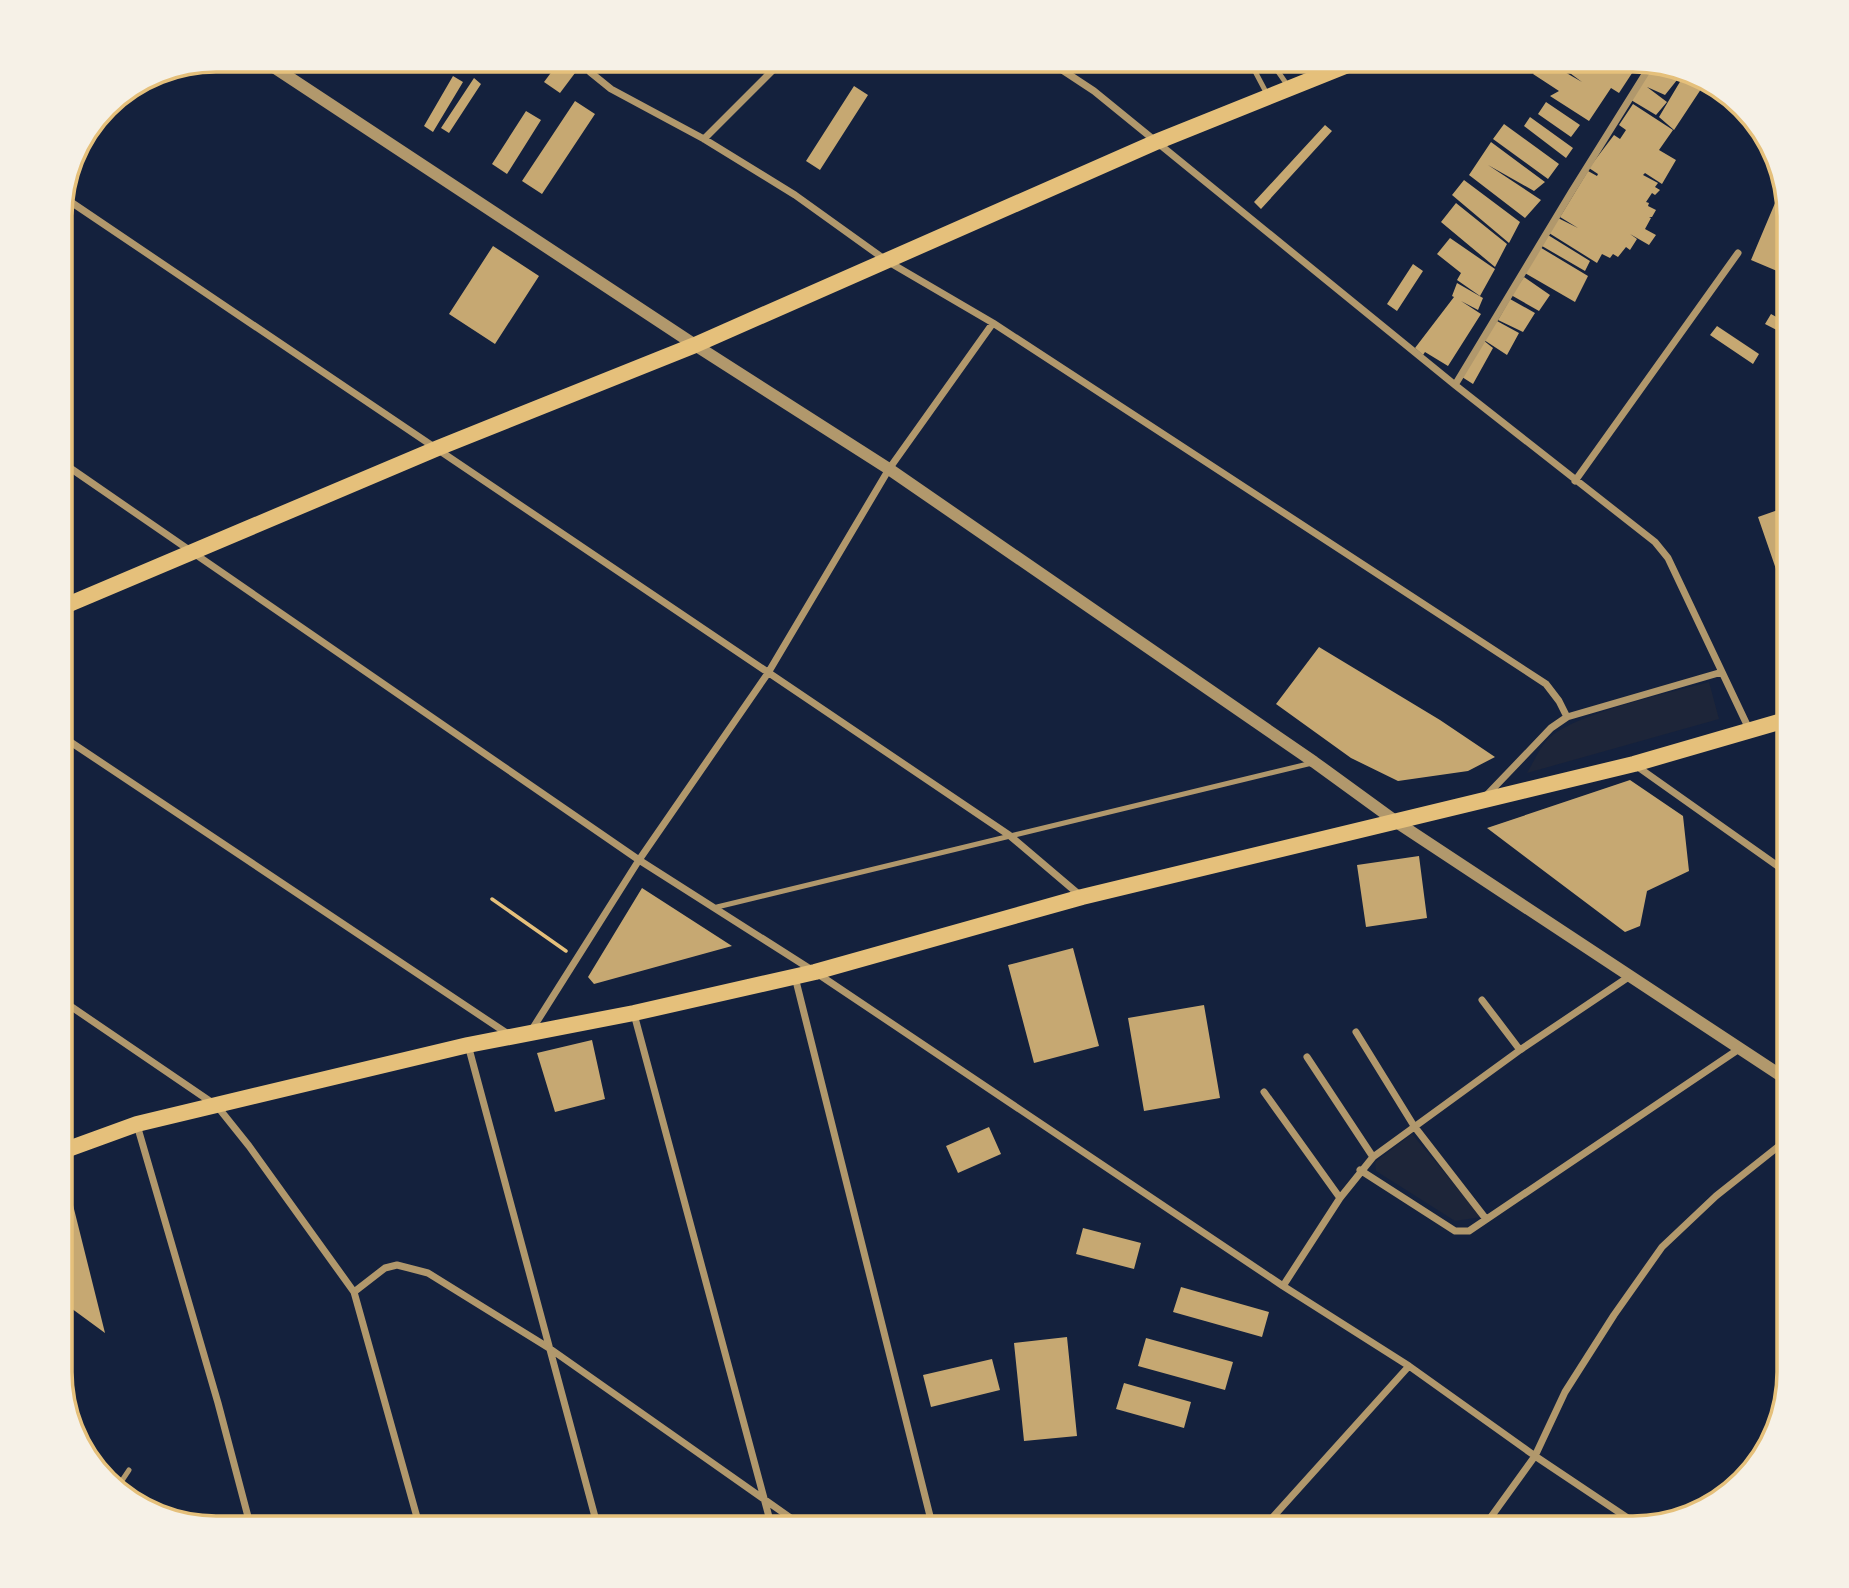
<svg xmlns="http://www.w3.org/2000/svg" width="1849" height="1588" font-family="Ubuntu,sans-serif">
<rect width="100%" height="100%" fill="#14213d"/>
<path fill="#1d2539" d="M1709 682 1719 719 1527 773C1533 763 1539 749 1547 740 1574 713 1670 693 1709 682Z
M1412 1134 1482 1217 1455 1221 1376 1171 1375 1162Z"/>
<path fill="#c6a872" d="M505 60H523L516 70 504 61Z
M1544 60 1582 82 1563 68 1568 63 1566 60 1640 61 1619 93 1611 88 1589 121 1550 96 1559 91 1533 74Z
M559 62 575 73 560 93 544 82Z
M1652 63 1664 66 1681 75 1665 95 1647 87 1667 102 1656 115 1631 100Z
M1687 70 1707 80 1674 130 1659 117Z
M453 76 463 82 433 132 424 126Z
M474 78 481 84 449 133 441 128Z
M854 86 868 95 820 170 806 161Z
M575 101 595 114 542 194 522 181Z
M1546 102 1580 125 1571 137 1538 114Z
M1633 104 1673 130 1659 150 1676 160 1662 184 1645 173 1643 175 1658 183 1655 187 1660 190 1655 195 1652 193 1646 202 1649 203 1648 206 1656 210 1652 217H1649L1651 218 1645 229 1656 235 1649 245 1630 234 1637 239 1630 250 1626 247 1618 257 1613 254 1610 258 1602 254 1597 263 1549 233 1558 218 1578 228 1560 217 1588 171 1597 176 1598 174 1589 168 1614 135 1620 139 1626 130 1619 125Z
M526 111 541 120 507 174 492 164Z
M1530 117 1573 148 1566 158 1524 126Z
M1504 124 1559 164 1548 179 1493 139Z
M1325 125 1332 131 1261 209 1254 202Z
M1491 142 1545 182 1534 191 1488 165 1541 200 1525 218 1469 175Z
M1464 180 1520 222 1509 243 1452 195Z
M1783 184 1790 216 1789 276 1751 260Z
M1456 203 1507 244 1495 267 1441 222Z
M1548 235 1590 261 1585 271 1542 246Z
M1450 238 1495 269 1480 296 1457 280 1461 273 1437 254Z
M493 246 539 276 495 344 449 314Z
M1538 246 1588 276 1575 302 1523 272Z
M1413 264 1423 271 1397 311 1387 304Z
M1524 277 1550 295 1539 311 1511 295Z
M1457 283 1483 298 1478 310 1461 301 1481 314 1448 366 1425 352 1423 355 1415 348 1454 297 1452 296Z
M1510 299 1535 313 1523 332 1498 320Z
M1771 314 1789 324 1786 335 1765 324Z
M1497 321 1519 333 1507 355 1484 340Z
M1717 326 1759 354 1753 364 1710 335Z
M1483 340 1493 348 1473 384 1462 377Z
M1789 506V607L1758 517Z
M1319 647 1440 720 1495 757 1468 771 1398 781 1351 758 1276 704Z
M1630 780 1683 816 1689 871 1647 891 1640 926 1625 932 1487 828Z
M1419 856 1427 918 1366 927 1357 865Z
M642 888 732 946 594 984 588 977Z
M1073 948 1099 1046 1034 1063 1008 965Z
M1204 1005 1220 1098 1144 1111 1128 1018Z
M592 1040 605 1099 555 1112 537 1053Z
M989 1127 1001 1154 958 1173 946 1146Z
M67 1181 105 1333 60 1300V1183Z
M1083 1228 1141 1243 1134 1269 1076 1254Z
M1181 1287 1269 1312 1262 1337 1173 1312Z
M1067 1337 1077 1436 1024 1441 1014 1343Z
M1146 1338 1233 1362 1225 1390 1138 1366Z
M992 1359 1000 1390 931 1407 923 1375Z
M1124 1383 1191 1402 1184 1428 1116 1409Z"/>
<g fill="none" stroke-linecap="round" stroke-linejoin="round">
<path stroke="#e5c07b" stroke-width="3.5" d="M492 899 566 951"/>
<path stroke="#b1986c" stroke-width="5" d="M1249 60 1267 94
M1270 60 1288 86
M717 907 1312 763
M115 1491 129 1470"/>
<path stroke="#b1986c" stroke-width="7" d="M583 60 590 72 611 89 704 139 795 195 887 261 993 323 1546 684 1559 701 1567 717
M1047 60 1094 91 1455 385 1655 542 1668 558 1749 729
M704 139 783 60
M62 196 1009 835 1082 897
M1455 385 1572 191 1652 63
M60 461 639 860 815 972 1283 1286 1409 1366 1535 1456 1641 1527
M1575 481 1738 253
M60 735 511 1036
M1635 765 1789 874
M1485 797 1551 728 1567 717 1722 672
M795 977 933 1528
M60 999 217 1106 249 1146 354 1292 420 1528
M1482 1000 1520 1050
M634 1014 772 1528
M531 1031 639 860 768 673 889 469 993 323
M1356 1032 1414 1126 1486 1219
M468 1045 598 1528
M1307 1057 1373 1157
M1264 1092 1340 1198
M137 1125 218 1403 251 1528
M1360 1170 1455 1231H1469L1739 1049
M1283 1286 1340 1198 1373 1157 1520 1050 1630 976
M354 1292 385 1268 397 1265 428 1273 549 1348 805 1528
M1263 1528 1409 1366
M1483 1528 1535 1456 1565 1392 1614 1315 1662 1247 1716 1196 1789 1138"/>
<path stroke="#b1986c" stroke-width="12" d="M263 60 695 345 889 469 1314 762 1398 823 1789 1081"/>
<path stroke="#e5c07b" stroke-width="16" d="M60 608 438 448 695 345 1156 142 1360 60
M60 1152 137 1124 468 1045 634 1013 815 972 1082 897 1634 764 1789 719"/>
</g>
<path d="M0 0H1849V1588H0ZM216 72H1633A144 144 0 0 1 1777 216V1372A144 144 0 0 1 1633 1516H216A144 144 0 0 1 72 1372V216A144 144 0 0 1 216 72Z" fill="#f6f1e7" fill-rule="evenodd"/>
<path fill="none" stroke="#e5c07b" stroke-width="3.5" d="M216 72H1633A144 144 0 0 1 1777 216V1372A144 144 0 0 1 1633 1516H216A144 144 0 0 1 72 1372V216A144 144 0 0 1 216 72Z"/>
</svg>
